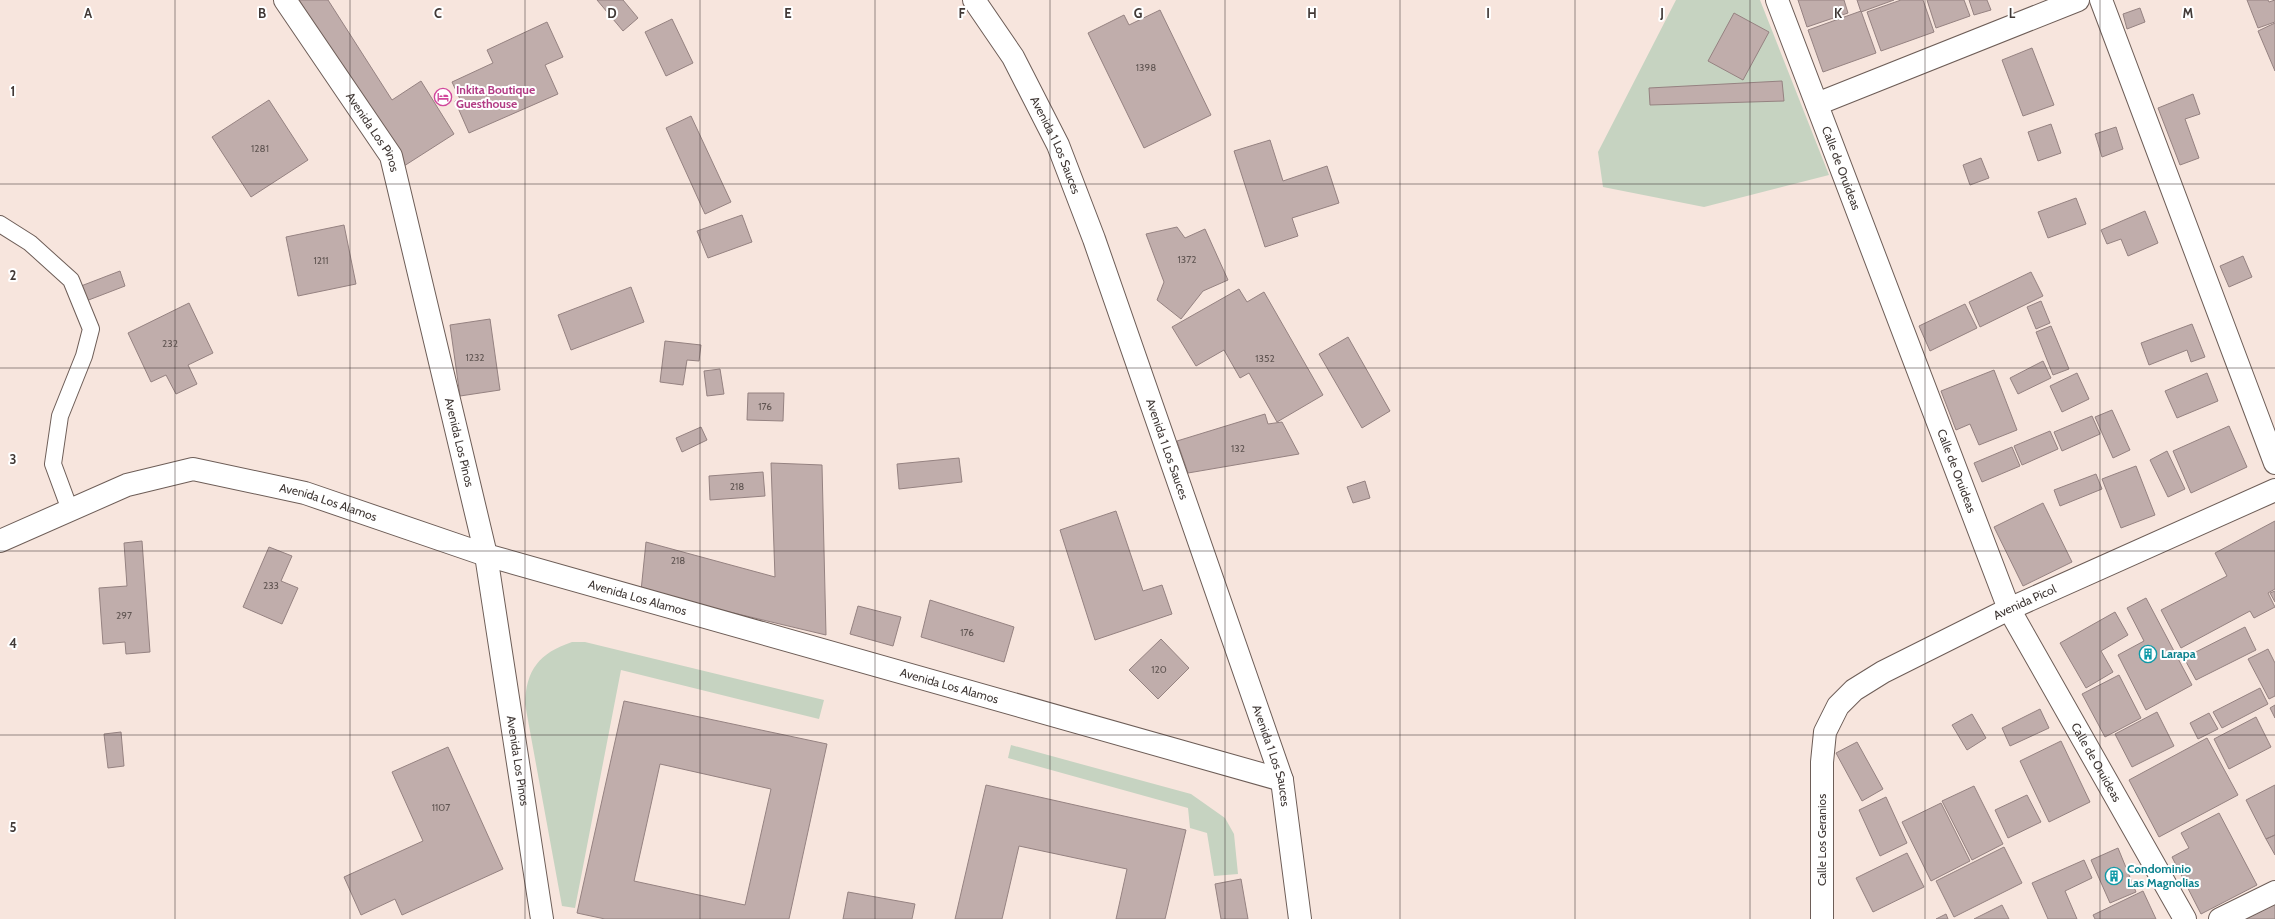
<svg xmlns="http://www.w3.org/2000/svg" width="2275" height="919" font-family="Cabin,sans-serif">
<rect width="100%" height="100%" fill="#f7e5dd"/>
<path fill="#c6d3c1" d="M1676 0H1760L1829 175 1704 207 1603 187 1598 152Z
M572 642H585L824 700 819 719 621 670 575 908 562 906 525 704C526 670 539 653 572 642Z
M1011 745 1191 794 1225 818 1234 834 1238 874 1214 876 1207 833 1190 828 1188 808 1008 758Z"/>
<path fill="#c0adab" stroke="#958281" fill-rule="evenodd" d="M299 0H328L392 100 421 81 454 134 404 166Z
M597 0H623L638 18 623 31Z
M1798 0H1844L1848 13 1807 27Z
M1857 0H1894L1861 12Z
M1901 0H1923L1934 32 1881 51 1867 12Z
M1927 0H1964L1970 16 1936 28Z
M1969 0H1987L1991 10 1974 15Z
M2247 0H2268L2269 2 2275 0V22L2258 28Z
M2140 8 2145 22 2127 29 2123 14Z
M1160 10 1211 115 1144 148 1088 33 1124 15 1129 25Z
M1861 11 1876 53 1823 72 1808 30Z
M1734 13 1769 32 1743 80 1708 61Z
M672 19 693 63 666 76 645 32Z
M547 22 563 57 545 65 558 94 469 133 455 101 460 99 452 82 493 63 487 50Z
M2275 23V71L2258 31Z
M2032 48 2054 105 2023 116 2002 60Z
M1782 81 1784 101 1650 105 1649 88Z
M2193 94 2200 114 2185 119 2199 158 2180 165 2158 108Z
M269 100 308 160 251 197 212 137Z
M691 116 731 202 705 214 666 128Z
M2051 124 2061 153 2038 161 2028 132Z
M2116 127 2123 149 2102 157 2095 134Z
M1270 140 1283 181 1327 166 1339 203 1292 218 1298 236 1265 247 1234 151Z
M1981 158 1989 178 1970 185 1963 165Z
M2076 198 2086 224 2048 238 2038 212Z
M2145 211 2158 243 2128 256 2121 239 2107 244 2101 230Z
M742 215 752 242 708 258 697 231Z
M344 225 356 284 298 296 286 237Z
M1177 227 1185 238 1205 229 1228 280 1203 291 1181 319 1157 300 1164 282 1146 234Z
M2243 256 2252 277 2229 287 2220 266Z
M120 271 125 286 86 301 81 286Z
M2031 272 2043 296 1980 327 1969 302Z
M631 287 644 322 571 350 558 315Z
M1239 289 1247 302 1264 292 1323 395 1277 422 1249 373 1240 378 1224 350 1196 366 1172 327Z
M2041 301 2050 323 2036 329 2027 307Z
M189 303 213 353 188 365 197 384 176 394 166 375 151 382 128 333Z
M1965 304 1977 328 1930 351 1919 326Z
M490 319 500 390 460 396 450 325Z
M2192 324 2205 357 2191 362 2187 350 2149 365 2141 343Z
M2051 326 2069 369 2053 375 2036 332Z
M1348 337 1390 411 1362 428 1319 354Z
M665 341 701 345 699 361 687 360 683 385 660 382Z
M2043 361 2051 378 2018 394 2010 378Z
M720 369 724 394 707 396 704 371Z
M1994 370 2017 430 1979 445 1970 424 1956 430 1941 391Z
M2077 373 2089 399 2062 412 2050 386Z
M2207 373 2218 401 2177 418 2165 391Z
M748 393H784L783 421 747 420Z
M2112 410 2130 450 2113 458 2095 417Z
M1265 414 1268 424 1282 422 1299 454 1188 473 1177 441Z
M2092 416 2100 434 2062 451 2054 432Z
M2229 426 2247 467 2191 493 2173 451Z
M701 427 707 440 682 452 676 438Z
M2050 431 2058 449 2022 465 2014 446Z
M2012 447 2020 466 1982 482 1974 463Z
M2167 451 2185 489 2168 497 2150 460Z
M959 458 962 482 899 489 897 464Z
M771 463 822 465 826 635 641 591 646 542 775 577Z
M2136 466 2155 515 2121 528 2102 479Z
M763 472 765 496 710 500 709 476Z
M2096 474 2102 489 2060 506 2054 490Z
M1365 481 1370 498 1353 503 1347 487Z
M2043 503 2072 562 2023 586 1994 527Z
M1116 511 1143 591 1162 585 1172 614 1095 640 1060 530Z
M2275 521V589L2268 593 2275 607 2254 618 2250 611 2181 648 2161 610 2227 576 2215 553Z
M142 541 150 652 126 654 125 642 103 644 99 588 127 586 124 543Z
M269 547 292 556 281 581 298 588 282 624 243 607Z
M2275 591V602L2270 593Z
M2146 598 2192 685 2146 710 2118 655 2144 641 2127 608Z
M930 600 1014 627 1004 662 921 637Z
M858 606 901 617 893 646 850 634Z
M2115 612 2128 635 2101 651 2113 672 2086 688 2060 643Z
M2245 627 2256 650 2196 680 2184 658Z
M1161 639 1189 668 1158 699 1129 670Z
M2268 649 2275 663V696L2269 699 2248 659Z
M2119 675 2141 718 2105 737 2082 694Z
M2260 688 2268 704 2222 728 2213 712Z
M624 701 827 744 789 919H605L577 913ZM660 764 771 789 745 905 634 881Z
M2275 705V718L2270 708Z
M2040 709 2049 728 2010 746 2002 728Z
M2157 712 2174 746 2132 767 2115 734Z
M2209 713 2218 729 2198 739 2190 723Z
M1972 714 1986 738 1967 750 1952 725Z
M2256 717 2271 747 2229 769 2214 739Z
M121 732 124 766 108 768 104 734Z
M2207 738 2238 795 2159 837 2129 780Z
M2061 741 2090 802 2049 822 2020 761Z
M1857 742 1883 789 1862 801 1836 753Z
M448 747 503 869 402 915 395 899 361 915 344 877 423 841 392 772Z
M986 785 1186 830 1165 919H1116L1127 869 1019 846 1002 919H955Z
M2275 785V835L2266 839 2246 800Z
M1974 786 2003 844 1972 860 1942 801Z
M2027 795 2041 822 2008 838 1995 810Z
M1886 797 1907 843 1880 856 1859 810Z
M1941 803 1970 861 1931 881 1902 822Z
M2219 813 2257 885 2201 914 2172 857 2189 848 2181 833Z
M2275 835V855L2266 839Z
M2004 847 2022 883 1954 917 1936 881Z
M2118 848 2136 892 2110 903 2091 860Z
M1907 853 1924 887 1873 912 1856 878Z
M2084 860 2092 878 2065 891 2077 919H2048L2032 883Z
M1241 879 1248 919H1221L1215 884Z
M2143 891 2156 919H2095L2093 915Z
M848 892 915 904 912 919H843Z
M2275 903V919H2246Z
M2002 905 2009 919H1974Z
M1946 914 1948 919H1936Z"/>
<g fill="none" stroke-linecap="round" stroke-linejoin="round">
<defs>
<path id="lane" d="M0 224 30 243 71 280 91 329 84 356 60 416 53 464 70 510"/>
<g id="street">
<path id="s1" d="M285 0 391 156 486 555 542 919"/>
<path id="s2" d="M1777 0 2009 609 2185 919"/>
<path d="M2101 0 2275 463"/>
<path d="M1817 104 2078 0"/>
<path id="s3" d="M0 541 127 485 193 469 305 493 486 555 1282 780"/>
<path id="s4" d="M1822 919V762L1825 732 1838 706 1854 690 1883 672 2009 609 2275 490"/>
<path d="M2220 919 2275 892"/>
</g>
<g id="secondary">
<path id="s5" d="M974 0 1013 57 1058 145 1094 239 1282 780 1300 919"/>
</g>
</defs>
<use href="#lane" stroke="#6d5d57" stroke-width="18"/>
<use href="#street" stroke="#6d5d57" stroke-width="24"/>
<use href="#secondary" stroke="#6d5d57" stroke-width="24"/>
<use href="#lane" stroke="#fff" stroke-width="16"/>
<use href="#street" stroke="#fff" stroke-width="22"/>
<use href="#secondary" stroke="#fff" stroke-width="22"/>
</g>
<path fill="none" stroke="#413936" stroke-width="1" stroke-opacity="0.55" d="M175 0V919M350 0V919M525 0V919M700 0V919M875 0V919M1050 0V919M1225 0V919M1400 0V919M1575 0V919M1750 0V919M1925 0V919M2100 0V919M0 184H2275M0 368H2275M0 551H2275M0 735H2275"/>
<defs>
<symbol id="hotel-ring" viewBox="-11 -11 22 22"><circle r="9.5" fill="#fff" stroke="#d1479c" stroke-width="1.5"/><path d="M-6-4.5h1.5V1H6V5H4.5V3h-9V5H-6ZM-4 0a1.8 1.8 0 1 1 3.6 0ZM.5 0V-2.5h3Q6-2.5 6 0Z" fill="#d1479c"/></symbol>
<symbol id="building-ring" viewBox="-11 -11 22 22"><circle r="9.5" fill="#fff" stroke="#0f9aa8" stroke-width="1.5"/><path d="M-4-6H4V6H1V3H-1V6H-4ZM-2.5-4.3h1.7v1.8h-1.7ZM.8-4.3h1.7v1.8H.8ZM-2.5-1h1.7V.8h-1.7ZM.8-1h1.7V.8H.8Z" fill="#0f9aa8"/></symbol>
</defs>
<g fill-rule="evenodd">
<use href="#hotel-ring" x="433" y="87" width="20" height="20"/>
<use href="#building-ring" x="2138" y="644" width="20" height="20"/>
<use href="#building-ring" x="2104" y="866" width="20" height="20"/>
</g>
<g text-anchor="middle" stroke-width="4" stroke-linejoin="round" paint-order="stroke">
<g font-size="10" fill="#615653">
<text x="1146" y="71">1398</text>
<text x="260" y="152">1281</text>
<text x="1187" y="263">1372</text>
<text x="321" y="264">1211</text>
<text x="170" y="347">232</text>
<text x="475" y="361">1232</text>
<text x="1265" y="362">1352</text>
<text x="765" y="410">176</text>
<text x="1238" y="452">132</text>
<text x="737" y="490">218</text>
<text x="678" y="564">218</text>
<text x="271" y="589">233</text>
<text x="124" y="619">297</text>
<text x="967" y="636">176</text>
<text x="1159" y="673">120</text>
<text x="441" y="811">1107</text>
</g>
<g font-size="12" font-weight="bold" fill="#b23c85" stroke="#fff" text-anchor="start">
<text x="456" y="94">Inkita Boutique<tspan x="456" dy="14">Guesthouse</tspan></text>
</g>
<g font-size="12" fill="#413936" stroke="#fff">
<text dy="4" stroke="none"><textPath href="#s1" startOffset="159">Avenida Los Pinos</textPath></text>
<text dy="4" stroke="none"><textPath href="#s5" startOffset="167">Avenida 1 Los Sauces</textPath></text>
<text dy="4" stroke="none"><textPath href="#s2" startOffset="180">Calle de Oruideas</textPath></text>
<text dy="4" stroke="none"><textPath href="#s1" startOffset="483">Avenida Los Pinos</textPath></text>
<text dy="4" stroke="none"><textPath href="#s5" startOffset="491">Avenida 1 Los Sauces</textPath></text>
<text dy="4" stroke="none"><textPath href="#s2" startOffset="504">Calle de Oruideas</textPath></text>
<text dy="4" stroke="none"><textPath href="#s3" startOffset="346">Avenida Los Alamos</textPath></text>
<text dy="4" stroke="none"><textPath href="#s3" startOffset="670">Avenida Los Alamos</textPath></text>
<text dy="4" stroke="none"><textPath href="#s4" startOffset="431">Avenida Picol</textPath></text>
<text dy="4" stroke="none"><textPath href="#s3" startOffset="994">Avenida Los Alamos</textPath></text>
<text dy="4" stroke="none"><textPath href="#s5" startOffset="815">Avenida 1 Los Sauces</textPath></text>
<text dy="4" stroke="none"><textPath href="#s1" startOffset="807">Avenida Los Pinos</textPath></text>
<text dy="4" stroke="none"><textPath href="#s2" startOffset="828">Calle de Oruideas</textPath></text>
<text transform="translate(1822 840) rotate(-90)" y="4">Calle Los Geranios</text>
</g>
<g font-size="12" font-weight="bold" fill="#0d838f" stroke="#fff" text-anchor="start">
<text x="2161" y="658">Larapa</text>
<text x="2127" y="873">Condominio<tspan x="2127" dy="14">Las Magnolias</tspan></text>
</g>
</g>
<g font-size="13" text-anchor="middle" font-weight="bold" fill="#413936" stroke="#fff" stroke-width="4" stroke-linejoin="round" paint-order="stroke">
<text x="88" y="18">A</text>
<text x="262" y="18">B</text>
<text x="438" y="18">C</text>
<text x="612" y="18">D</text>
<text x="788" y="18">E</text>
<text x="962" y="18">F</text>
<text x="1138" y="18">G</text>
<text x="1312" y="18">H</text>
<text x="1488" y="18">I</text>
<text x="1662" y="18">J</text>
<text x="1838" y="18">K</text>
<text x="2012" y="18">L</text>
<text x="2188" y="18">M</text>
<text x="13" y="96">1</text>
<text x="13" y="280">2</text>
<text x="13" y="464">3</text>
<text x="13" y="648">4</text>
<text x="13" y="832">5</text>
</g>
</svg>
